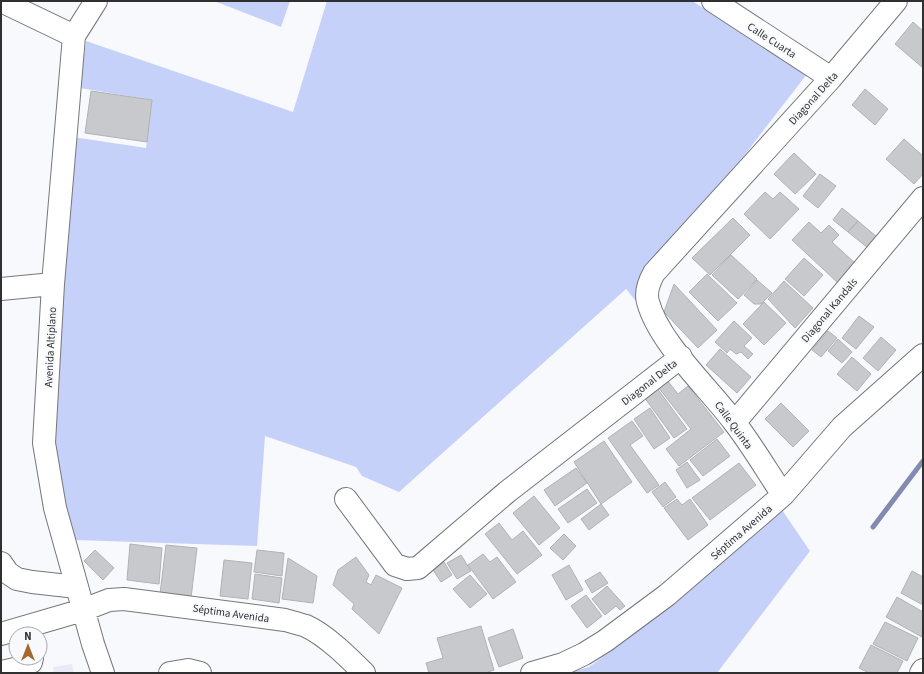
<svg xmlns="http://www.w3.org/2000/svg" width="924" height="674" font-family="'Source Sans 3',sans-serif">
<rect width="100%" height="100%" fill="#f7f9fc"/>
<path fill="#e8ebf6" d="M72 664 74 673H54L53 667Z"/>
<path fill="#c6d1fa" d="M214 1H290L281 27Z
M327 1H692L807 74 743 157 677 230 646 267 640 306 626 289 399 492 362 476 356 467 265 436 257 546 75 540 53 459 73 137 146 148 152 100 80 88 86 41 293 112Z
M782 510 810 551 717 673H568L589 667 629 637 691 588Z"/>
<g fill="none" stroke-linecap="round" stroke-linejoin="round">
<path stroke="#828baf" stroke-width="5" d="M873 527 923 461"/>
</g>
<path fill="#c8c9cd" stroke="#b1b2b6" d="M913 22 923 31V68L895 44Z
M865 89 888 109 875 125 852 105Z
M91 91 152 100 147 142 85 133Z
M904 139 923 156V174L914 184 886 159Z
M794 153 816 174 795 194 774 174Z
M820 174 836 186 818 208 803 196Z
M765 192 773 199 780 192 799 209 770 239 744 214Z
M842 208 858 221 848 232 833 220Z
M733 218 750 235 710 275 692 258Z
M858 221 877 237 868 248 848 232Z
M809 222 821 233 829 225 839 235 832 242 856 264 838 283 792 240Z
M731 255 757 279 738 299 712 275Z
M804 258 823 275 804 296 785 279Z
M707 274 737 303 718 321 689 292Z
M757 280 772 293 761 304H754L744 295Z
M784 281 813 308 795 328 768 299Z
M674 284 717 330 698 348 664 312Z
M764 302 786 323 764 345 743 324Z
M859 316 874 327 856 349 842 338Z
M734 321 752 338 744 346 753 354 748 359 741 352 736 354 730 349 727 353 715 342Z
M828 331 837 338 821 357 812 350Z
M881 337 896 350 878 371 863 358Z
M838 339 852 352 842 363 828 351Z
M720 349 751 377 737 393 706 365Z
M852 357 871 374 857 391 837 374Z
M667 380 678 394 688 386 724 432 679 466 666 449 691 429 658 387Z
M657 388 687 429 674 438 644 397Z
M781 403 809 431 793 447 765 419Z
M650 408 670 438 654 449 634 419Z
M632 421 643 436 630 445 659 485 647 493 608 438Z
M717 439 730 456 703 476 690 460Z
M604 441 632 482 601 504 574 462Z
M687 462 700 480 687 488 676 470Z
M739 463 756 485 710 520 692 498Z
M576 468 587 483 555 506 544 490Z
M665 482 676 497 663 507 652 492Z
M587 489 597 503 568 523 558 509Z
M534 496 560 528 539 545 513 513Z
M677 499 682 505 690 499 708 525 688 540 664 508Z
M601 504 609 515 589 530 581 519Z
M499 523 512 540 523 531 542 555 517 574 485 534Z
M564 534 576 546 563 560 550 548Z
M130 544 162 548 159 584 127 580Z
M166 545 197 548 191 598 160 594Z
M95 550 114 568 103 580 84 561Z
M257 550 284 553 282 576 254 572Z
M483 554 490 562 497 557 516 582 493 599 468 565Z
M461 555 471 571 457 579 447 563Z
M356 557 369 575 366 582 371 585 376 575 402 588 379 634 352 609 354 604 333 585 338 570Z
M288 558 317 576 313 603 282 599Z
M224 560 252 563 248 599 220 596Z
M444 562 452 575 441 582 433 570Z
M569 565 583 590 566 600 552 575Z
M912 571 923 577V605L901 593Z
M600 572 608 583 592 593 585 581Z
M255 574 282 578 279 603 252 599Z
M470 575 487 594 470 608 453 589Z
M607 586 625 606 620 610 616 606 605 615 592 599Z
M586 595 602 616 587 628 571 606Z
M897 597 923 612 922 637 886 617Z
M885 622 918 638 907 661 873 644Z
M481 626 494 670 485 673H429L426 663 443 658 437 638Z
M513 629 523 658 499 667 488 638Z
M871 645 903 661 897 673H869L859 668Z"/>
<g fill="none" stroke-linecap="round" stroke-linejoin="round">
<defs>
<path id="minor" d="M1 1 74 36
M96 1 74 36 53 284 44 443 55 508 93 644 103 673
M713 1 831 78
M1 289 53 284
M735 422 923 198
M783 495C767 471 752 445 734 422 708 387 659 343 648 302 645 292 649 282 654 273L831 78 896 1
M346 499 395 565 407 569 418 568 507 492 681 357
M1 563 8 573 17 579 32 582 77 587
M1 634 83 610 109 600 124 599 285 620C292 622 300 624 306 626 326 635 349 658 364 673
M1 672 19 668 31 662 32 658
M170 673 188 670 200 673
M532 673 563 664 584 654 605 641 667 595 783 495 842 427 923 355
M921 673 923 670"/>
</defs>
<use href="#minor" stroke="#76777a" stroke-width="24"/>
<use href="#minor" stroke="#fff" stroke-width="22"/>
</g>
<g text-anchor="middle" stroke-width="4" stroke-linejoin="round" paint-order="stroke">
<g font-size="11" fill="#303031" stroke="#f7f9fc">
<text transform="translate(772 40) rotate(33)" y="4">Calle Cuarta</text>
<text transform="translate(813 98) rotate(-48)" y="4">Diagonal Delta</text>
<text transform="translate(829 310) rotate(-50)" y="4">Diagonal Kandals</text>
<text transform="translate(50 347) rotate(-87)" y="4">Avenida Altiplano</text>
<text transform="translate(649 382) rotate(-38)" y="4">Diagonal Delta</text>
<text transform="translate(734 425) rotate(54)" y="4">Calle Quinta</text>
<text transform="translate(741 532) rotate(-41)" y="4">Séptima Avenida</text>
<text transform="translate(231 613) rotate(8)" y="4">Séptima Avenida</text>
</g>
</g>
<rect width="924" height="674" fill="none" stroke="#303031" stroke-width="4"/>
<g transform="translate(28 646)"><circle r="19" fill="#f7f9fc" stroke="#a7a9ab"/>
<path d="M0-3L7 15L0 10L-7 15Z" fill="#a4682a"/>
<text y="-6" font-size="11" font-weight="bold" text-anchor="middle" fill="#303031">N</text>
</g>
</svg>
